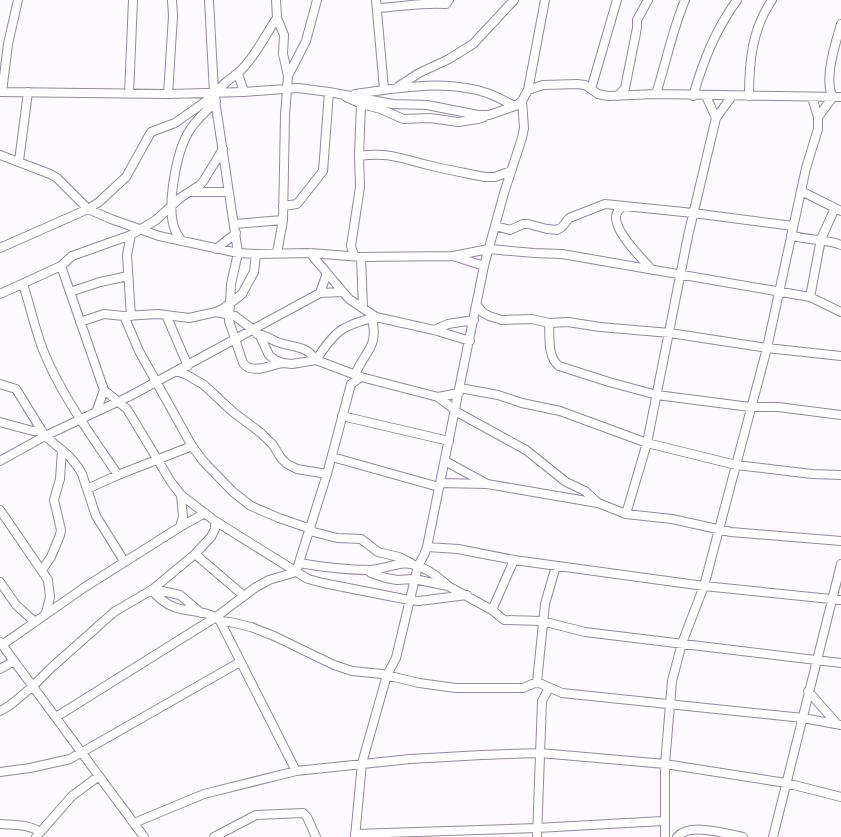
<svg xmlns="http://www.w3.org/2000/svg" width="841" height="837" font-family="Commissioner,sans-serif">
<rect width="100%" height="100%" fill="#fcf9ff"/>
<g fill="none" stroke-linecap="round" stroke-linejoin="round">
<defs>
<path id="minor" d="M209 0 214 93 238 253 231 284 229 321 243 363C252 375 270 365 283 363
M276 0 277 18 284 35 283 54 288 76 285 115 283 220 277 253
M376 0 384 89
M377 8C400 7 422 2 446 4L449 0
M238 74 244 92
M288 76 306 41 317 0
M399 86 419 73 449 59 473 44 514 0
M591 89 617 0
M528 90 543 85 577 84 585 85 598 94 608 96 656 94 841 97
M0 92 168 94 244 92 298 88 329 92 393 104 427 105 478 115H489L515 106 522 101 528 90 545 0
M2 92 8 44 18 0
M217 93C221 83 235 77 242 69 257 54 265 35 277 18
M129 94 133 0
M168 94 173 16 172 0
M355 94C398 88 444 79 487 93 496 96 506 102 515 106
M656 94C666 63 672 31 685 0
M618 96 625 88 637 28V20L648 0
M693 96C704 59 715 31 737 0
M706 96 716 118
M749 96C749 62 752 29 772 0
M346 97 361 104 381 109 403 119 430 118 458 122 478 119 484 117
M818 117 833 97C823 80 836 42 841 24
M0 155 50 174 57 178 88 209 111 219 159 236 238 253 256 254 310 253 361 257 453 256 489 249 534 253 562 254 810 297 841 312
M359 156C389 152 399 158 428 165 447 170 466 173 485 177H495L511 171
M19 161 28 92
M801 191 841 211
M192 192H228
M283 206 297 204 323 171 329 92
M624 206C599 218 640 256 651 269
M234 224 283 220
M495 226 510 230 523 224H528L547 229 557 230 562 227 569 218 605 204 693 213 793 226
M131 235 127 255 131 316
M791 235C807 241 824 238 841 245
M181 240C179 237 177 234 175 230 166 208 176 154 188 133 194 121 207 111 216 101
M0 248 88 209 99 202 126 177 151 132 175 123 209 99 215 97
M216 249 236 233
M310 253 349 299 376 317 434 330 470 341
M354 256 351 246 360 187 359 156 361 104
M453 256 484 266
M361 257 363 308
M61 266 104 390 127 409 171 482 181 495 215 521 308 579 323 583 409 600 419 601 467 595
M23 284C30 306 35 329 43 350 61 395 91 435 118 475
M70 292 100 282 128 276
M320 293 327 273
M0 294 61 266 72 256 131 235 156 220 180 198 200 185 204 180 223 149
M810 297 821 239 835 208
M477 305 482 312 489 316 502 320 532 319 549 323 568 322 600 327 670 333 767 348 841 356
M216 312 235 316 252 329 260 336 269 355 275 360 283 363 292 364 316 360 361 377 438 397 455 410
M166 315 188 366
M124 316 139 351 192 446 204 462 233 492 251 506 279 518 311 529
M80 322 104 314 124 316 158 314 189 318 216 312 224 308 242 294 254 272 256 254
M549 323C550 337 547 357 559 366L609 382 657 395 750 407H778L841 415
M434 330 448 324 474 320
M257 334C267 335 272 341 280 343 296 348 305 345 316 360
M316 360C336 330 341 326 376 317
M177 371 187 375 204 385 233 412 261 433 273 445 281 458 287 464 297 469 327 474
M355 375C365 350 379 348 372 318
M0 384 16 389 45 436 69 456 78 467 82 474 96 516 124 561
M460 388 498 395 522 403 560 411 647 443 736 465 812 474 841 475
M438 397 459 393
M97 410 104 390
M455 411 526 450 566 482 585 491 598 503
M342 416 449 441
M0 422 33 431H42
M332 457 439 487
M0 461 45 436 130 396 320 293 342 292
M445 461 487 484
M440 483 487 484 598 503 626 514 672 519 731 532 841 541
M87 489 118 475 192 446
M0 510 48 580 50 597 46 613
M626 514 647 443 688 236 716 118 732 96
M180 527 183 517 181 495
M310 531 337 538 361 539 378 552 399 557 411 563
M427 547 458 549 514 560 704 586 841 600
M195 554 244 596
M299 563C322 567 346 570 369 570 379 570 389 566 399 564 417 561 435 574 447 585
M42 570 51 557 60 535 61 530 54 500 60 479 62 450
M368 570 371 573 386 578 397 580 414 579 448 586 492 610 504 620 542 621 585 632 841 663
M296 572 327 474 351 384 361 377
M0 582 16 605 35 622
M153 589 180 595 201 613
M151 590C158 597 165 604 174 607 188 613 208 609 220 621L296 771
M492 610 514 560
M220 621 230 622 251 627 274 636 334 665 352 671 382 674 419 683 456 688H523L537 682 545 604 556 566
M0 642 144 837
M2 645 85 587 180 527 205 513
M0 669 14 661
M537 682 562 693 803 718 841 725
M808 691 837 724
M0 711 9 706 32 687 51 668 114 612 153 589 195 554 211 537 215 529V521
M56 717 216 617 256 587 269 580 296 572
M0 772 30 768 70 759 240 662
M134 823 204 794 296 771 410 759 482 755 540 753 665 764 786 783 841 797
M0 824C14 825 28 824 40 832
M355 834 537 828 663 821
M36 837 72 796 99 776
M214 837 256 815 303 813 307 817 316 837
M355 837 362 763 387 675 396 658 418 566 424 555 427 547 484 266 504 193 522 138 524 128 522 101
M537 837 542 701 549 688
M665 837V764L672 681 682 643 704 586 767 348 806 168 818 129V117L812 97
M677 837C690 822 726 834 743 837
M773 837 841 564"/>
</defs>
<use href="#minor" stroke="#9887a4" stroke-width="10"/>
<use href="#minor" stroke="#fff" stroke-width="8"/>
</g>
</svg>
